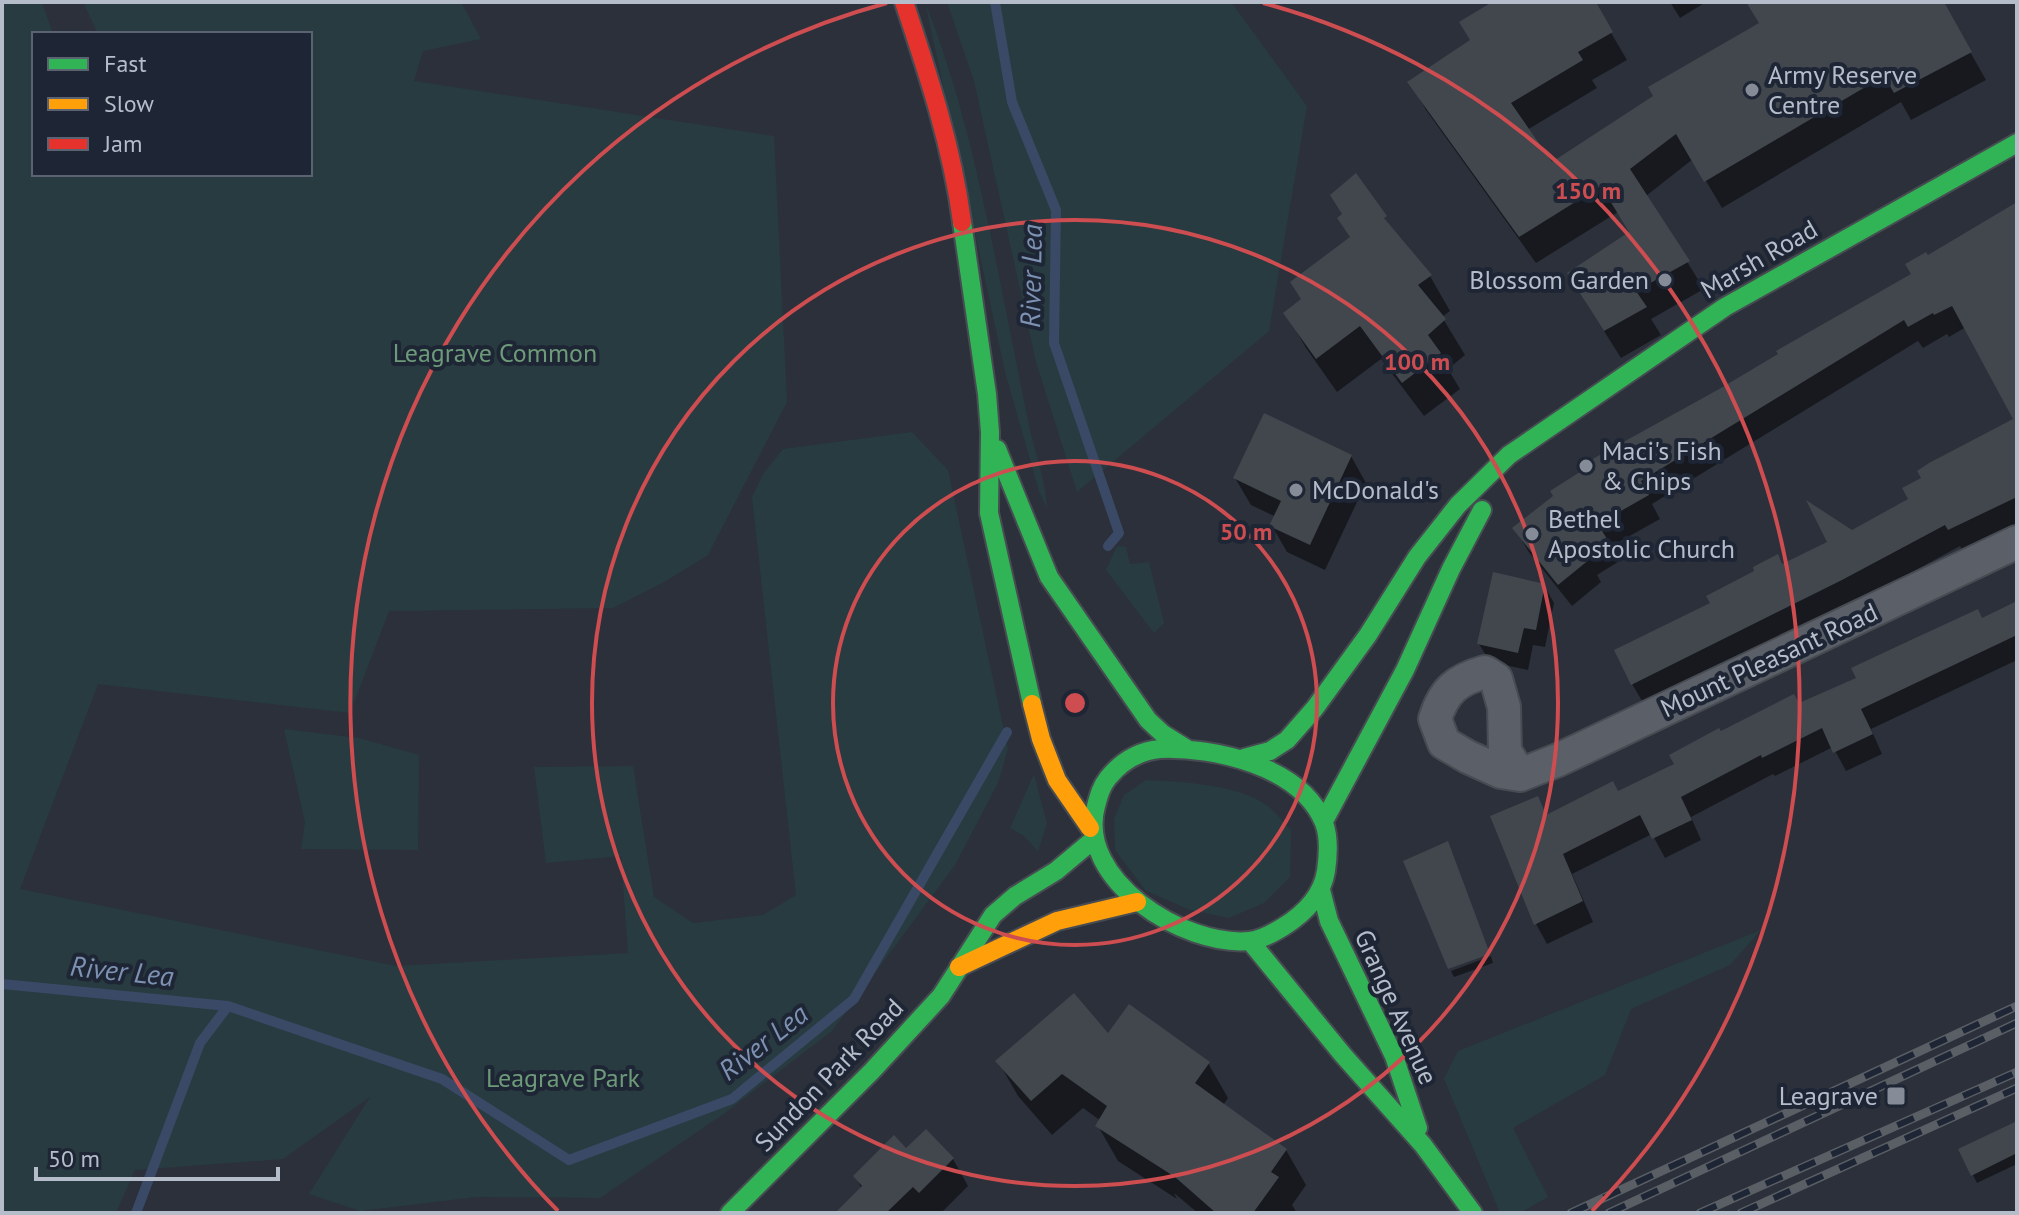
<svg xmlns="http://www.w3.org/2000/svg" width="2019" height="1215" font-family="'PT Sans',sans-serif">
<rect width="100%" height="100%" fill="#2b303a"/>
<path fill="#283b40" d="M2 2H42L53 34H34V174H310V34H98L83 2H461L481 39 423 51 414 81 774 136 787 402 708 555 666 581 613 608 389 611 350 713 98 684 20 889 396 966 628 953 621 856 546 863 534 767 633 766 654 897 693 923 763 915 796 895 752 497 763 474 783 449 912 432 948 470 1008 749 998 783 955 865 832 1031 725 1113 600 1198 476 1197 360 1211 309 1194 370 1097 283 1159 135 1170 116 1213H2Z
M925 2C971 119 991 238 1016 361 1021 386 1026 413 1032 438 1038 462 1046 484 1047 509L1039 491 1005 372Z
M947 2H1231L1307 106 1269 331 1077 492 1036 362 974 81Z
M1117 546 1126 547 1130 564 1149 562 1164 623 1154 633 1106 570Z
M284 729 359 738 419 755 418 850 301 849 305 822Z
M1034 774 1047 824 1038 851 1024 836 1010 828Z
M1146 780C1182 782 1240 784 1269 807 1277 814 1284 823 1291 830L1290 877 1264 903 1229 918 1190 910 1146 891 1115 850 1114 819 1124 795Z
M1761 930 1730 965 1631 1009 1605 1075 1513 1128 1548 1197 1520 1213H1500L1444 1079 1458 1051Z"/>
<path fill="#0007" d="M1496 2H1593L1627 60 1592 80 1597 88 1527 130 1551 165 1761 24 1747 2H1942L1986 80 1911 120 1901 102 1722 208 1693 159 1646 196 1704 289 1651 319 1661 335 1621 358 1585 301 1631 233 1618 212 1536 263 1426 110 1410 82 1472 41Z
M1670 2H1706L1680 18Z
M1355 176 1395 234 1430 276 1450 311 1442 317 1465 355 1448 369 1460 389 1424 416 1381 359 1337 392 1306 348 1286 313 1302 300 1351 239 1344 215Z
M2017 206V525L1963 552 1960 546 1855 603 1645 706 1632 684 1713 604 1911 500 2016 420 1966 327 1949 337 1947 334 1923 348 1918 341 1652 504 1660 519 1610 547 1618 562 1597 575 1601 582 1572 606 1528 551 1515 528 1722 390 1913 275 1927 257Z
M1351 456 1366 483 1325 570 1287 552 1272 526 1276 517 1251 505 1235 478Z
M1544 585 1554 603 1545 647 1533 645 1528 670 1490 662 1479 644Z
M2017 603V665L2015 661 1871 729 1882 754 1846 771 1833 747 1775 776 1773 774 1691 817 1701 840 1665 858 1652 834 1572 874 1593 922 1547 944 1536 924 1492 818 1537 799 1547 817 1618 794 1677 765 1720 734 1798 706Z
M1491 956 1493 963 1454 977 1451 971Z
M1108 1037 1208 1063 1228 1098 1223 1105 1286 1150 1306 1185 1292 1205 1297 1213H1198L1174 1193 1177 1199 1118 1161 1098 1126 1101 1121 1083 1108 1052 1135 1018 1096 998 1061Z
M2017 1123V1164L1977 1183 1973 1175Z
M926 1131 953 1159 968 1186 941 1213H837L862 1189 855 1176 906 1150Z"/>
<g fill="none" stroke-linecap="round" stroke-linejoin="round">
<path stroke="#3a4965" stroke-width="10" d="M995 2 1012 102 1056 210 1054 343 1119 533 1108 546
M2 984 228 1006 442 1079 569 1160 732 1099 854 999 1007 732
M136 1213 200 1043 228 1006"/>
</g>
<path fill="#42474e" d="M1492 2H1596L1613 32 1578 52 1583 60 1511 103 1552 162 1653 96 1648 87 1759 23 1746 2H1944L1972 52 1894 93 1884 76 1704 182 1676 134 1630 169 1690 261 1636 291 1647 307 1604 331 1567 273 1629 232 1601 186 1519 237 1407 82 1470 40 1459 22Z
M1356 173 1387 216 1384 218 1432 275 1418 285 1446 319 1428 335 1441 353 1402 383 1360 326 1316 359 1283 313 1301 299 1290 282 1350 237 1337 218 1342 214 1330 195Z
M2017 202V497L1948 530 1945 525 1842 580 1631 685 1614 650 1710 603 1706 596 1754 571 1753 567 1778 554 1782 564 1827 542 1806 500 1852 530 1908 499 1902 488 1921 478 1917 471 1929 463 2013 419 1952 306 1934 315 1933 313 1908 327 1904 320 1641 481 1649 495 1598 524 1607 539 1585 553 1590 559 1558 585 1512 528 1553 496 1550 491 1583 470 1580 466 1721 388 1778 354 1776 351 1911 274 1905 264 1926 252 1928 255Z
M1264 413 1352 455 1310 545 1269 526 1281 501 1233 478Z
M1493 572 1545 584 1536 630 1524 628 1518 653 1477 644Z
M2017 601V635L1861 709 1873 734 1833 753 1822 728 1762 758 1761 755 1681 797 1692 820 1652 839 1640 815 1563 854 1583 901 1534 925 1490 816 1538 796 1546 815 1613 781 1618 791 1674 764 1669 755 1719 728 1721 731 1794 694 1799 703 1856 678 1851 668 1913 639 1978 609 1982 618Z
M1448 841 1490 954 1448 969 1403 861Z
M1074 993 1108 1033 1129 1004 1210 1062 1195 1083 1287 1149 1271 1172 1279 1177 1253 1213H1216L1175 1177 1095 1126 1107 1106 1062 1074 1031 1101 995 1061Z
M2017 1121V1153L1971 1176 1958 1149Z
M926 1129 954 1158 919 1193 913 1187 886 1213H835L862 1186 853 1176 894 1135 906 1148Z"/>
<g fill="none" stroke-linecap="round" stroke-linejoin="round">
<defs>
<path id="street" d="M1520 775 1505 751 1504 707 1496 679 1485 672C1457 680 1444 690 1435 719L1444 743 1468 757 1501 772 1520 775 1558 760 2017 542"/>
<path id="fast" d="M962 222 987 394 990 432 989 513 1032 704
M997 449 1049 577 1148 720 1163 734 1187 749
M1160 749C1214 747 1301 766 1324 823 1329 836 1328 857 1326 871 1322 897 1304 914 1283 927 1273 933 1261 940 1249 941 1184 947 1076 880 1096 806 1099 795 1101 787 1108 778 1121 762 1139 751 1160 749Z
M1244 758 1270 751 1287 740 1315 708 1368 635 1417 557 1458 505 1509 455 1725 307 2017 143
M1324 821 1405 670 1451 569 1482 510
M1321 890 1329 921 1394 1056 1418 1128
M1250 941 1343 1055 1423 1145 1473 1213
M730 1213 872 1071 941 996 993 915 1015 896 1056 871 1093 840"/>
<path id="slow" d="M1032 704 1041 739 1057 780 1090 828
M959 967 1057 921 1137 902"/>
<path id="jam" d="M904 2C928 74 952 146 962 222"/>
</defs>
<use href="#street" stroke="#474b52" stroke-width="36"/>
<use href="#fast" stroke="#474b52" stroke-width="22"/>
<use href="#slow" stroke="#474b52" stroke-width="22"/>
<use href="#jam" stroke="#474b52" stroke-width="22"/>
<use href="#street" stroke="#5b5f68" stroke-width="32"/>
<use href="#fast" stroke="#30b455" stroke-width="18"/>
<use href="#slow" stroke="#ff9f0a" stroke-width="18"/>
<use href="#jam" stroke="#e5322d" stroke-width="18"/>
<defs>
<path id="rail" d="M1571 1213 2017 1006
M1609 1213 2017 1023
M1700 1213 2017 1072
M1741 1213 2017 1088"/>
</defs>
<use href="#rail" stroke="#5a5e65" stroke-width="9"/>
<use href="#rail" stroke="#1e2635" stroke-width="6" stroke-dasharray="18" stroke-linecap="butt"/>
</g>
<g fill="none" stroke="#ce4d50" stroke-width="4">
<circle cx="1075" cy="703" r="242"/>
<circle cx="1075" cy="703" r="483"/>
<path d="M558 1211A725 725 0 0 1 887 3M1263 3A725 725 0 0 1 1592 1211"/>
</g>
<g fill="#858c98" stroke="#1e2635" stroke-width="3">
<circle cx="1752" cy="90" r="8"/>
<circle cx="1665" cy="280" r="8"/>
<circle cx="1586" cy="466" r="8"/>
<circle cx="1296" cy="490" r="8"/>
<circle cx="1532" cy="534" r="8"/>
<rect x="1886" y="1086" width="20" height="20" rx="4"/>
</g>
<g text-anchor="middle" stroke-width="8" stroke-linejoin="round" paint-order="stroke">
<g font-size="26" fill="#b6bdca" stroke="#1e2635" text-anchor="start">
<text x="1768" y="84">Army Reserve<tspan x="1768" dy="30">Centre</tspan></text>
<text x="1649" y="289" text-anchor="end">Blossom Garden</text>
<text x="1602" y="460">Maci's Fish<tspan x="1602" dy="30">&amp; Chips</tspan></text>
<text x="1312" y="499">McDonald's</text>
<text x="1548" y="528">Bethel<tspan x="1548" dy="30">Apostolic Church</tspan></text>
<text x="1878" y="1105" text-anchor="end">Leagrave</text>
</g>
<g font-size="26" fill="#b6bdca" stroke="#1e2635">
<text transform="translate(1759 259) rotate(-30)" y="9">Marsh Road</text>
<text transform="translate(1769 660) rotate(-25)" y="9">Mount Pleasant Road</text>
<text transform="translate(1396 1007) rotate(66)" y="9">Grange Avenue</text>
<text transform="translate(829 1075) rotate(-46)" y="9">Sundon Park Road</text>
</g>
<g font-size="26" fill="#6d9b79" stroke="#1e2635">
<text x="495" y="362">Leagrave Common</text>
<text x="563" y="1087">Leagrave Park</text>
</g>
<g font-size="28" font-style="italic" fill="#7d91b2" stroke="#1e2635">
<text transform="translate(1031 276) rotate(-89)" y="10">River Lea</text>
<text transform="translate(122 971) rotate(6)" y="10">River Lea</text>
<text transform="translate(763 1042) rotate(-38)" y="10">River Lea</text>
</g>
</g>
<circle cx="1075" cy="703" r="12" fill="#ce4d50" stroke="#1e2635" stroke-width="4"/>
<g font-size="24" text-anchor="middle" font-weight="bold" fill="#ce4d50" stroke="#1e2635" stroke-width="8" stroke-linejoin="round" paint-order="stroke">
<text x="1588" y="199">150 m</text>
<text x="1417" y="370">100 m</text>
<text x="1246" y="540">50 m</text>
</g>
<rect width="2019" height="1215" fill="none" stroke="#b6bdca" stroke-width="8"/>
<rect x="32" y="32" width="280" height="144" fill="#1e2635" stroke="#5b6271" stroke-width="2"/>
<rect x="48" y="58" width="40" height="12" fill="#30b455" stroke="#5b6271" stroke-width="2"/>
<text x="104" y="72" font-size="24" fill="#b6bdca">Fast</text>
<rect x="48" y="98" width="40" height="12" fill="#ff9f0a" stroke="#5b6271" stroke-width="2"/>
<text x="104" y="112" font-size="24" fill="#b6bdca">Slow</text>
<rect x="48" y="138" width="40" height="12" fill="#e5322d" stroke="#5b6271" stroke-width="2"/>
<text x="104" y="152" font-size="24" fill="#b6bdca">Jam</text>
<path d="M36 1167v12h242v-12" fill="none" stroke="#b6bdca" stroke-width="4"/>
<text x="48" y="1167" font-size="24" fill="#b6bdca" stroke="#1e2635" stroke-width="6" paint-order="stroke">50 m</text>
</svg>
